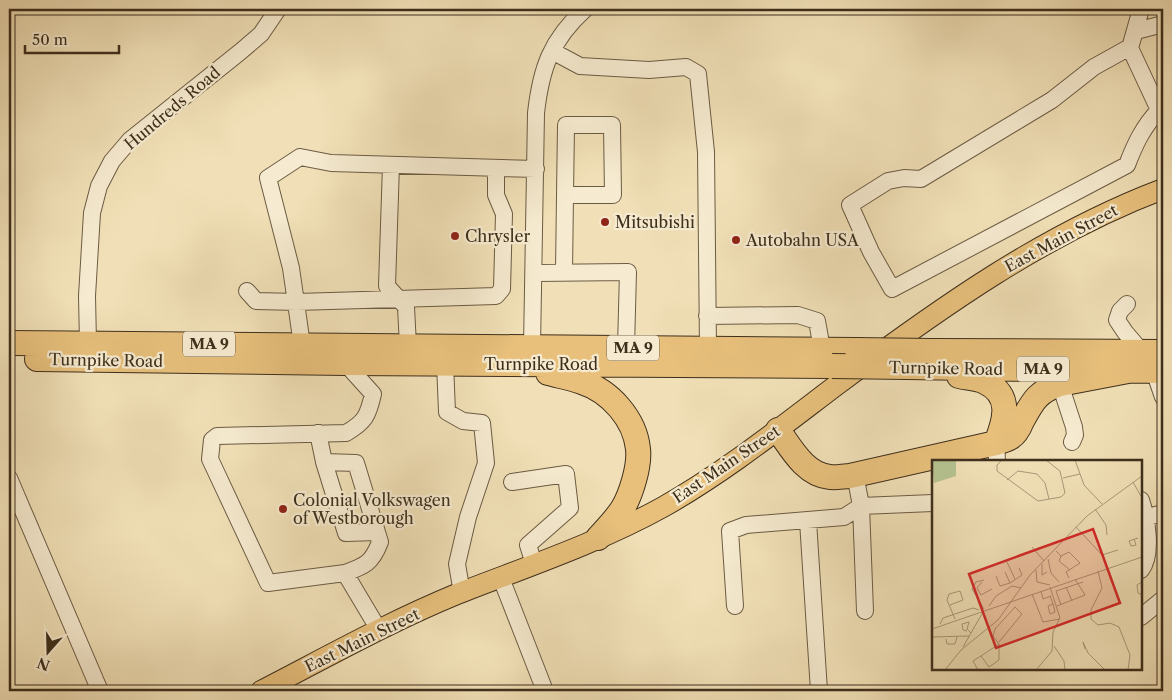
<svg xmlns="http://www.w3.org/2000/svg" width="1172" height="700" font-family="'Libre Caslon Text',serif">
<rect width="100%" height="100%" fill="#f1e0b7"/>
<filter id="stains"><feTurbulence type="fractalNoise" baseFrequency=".004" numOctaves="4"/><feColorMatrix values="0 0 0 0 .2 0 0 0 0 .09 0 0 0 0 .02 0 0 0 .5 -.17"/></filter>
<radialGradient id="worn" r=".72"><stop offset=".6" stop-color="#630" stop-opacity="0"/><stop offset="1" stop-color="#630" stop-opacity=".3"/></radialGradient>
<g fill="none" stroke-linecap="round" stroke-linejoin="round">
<defs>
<path id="minor" d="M1136 31 1163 24
M1130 47 1094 67 1052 100 921 179 904 178 888 181 850 205 871 252 892 289 1127 165C1135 144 1143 127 1159 110L1130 48 1141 9
M552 51 580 66 649 70 686 67 698 74 706 152 708 348
M391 165 387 286 406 307 408 346
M564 272 565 195H613L612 125H566L565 195
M535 273 628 272 626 347
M247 291 256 301 297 302 496 296 502 289 504 214 496 195V168
M1127 304 1120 311 1117 320 1125 332 1142 352
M707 316 798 315 817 321 822 349
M88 343 87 296 92 213 99 186 112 161 130 140 240 52 261 34 278 9
M302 345 291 268 268 178 300 157 331 163 536 169
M532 347 536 113C541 68 551 40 585 9
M345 363 373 394C368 416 365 422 346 433L217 436 212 440 210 459 268 583 345 573 379 630
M445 363 447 412 463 421 482 423 486 463 468 517 457 564 462 593
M1154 371 1163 397
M1060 384 1074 427 1075 435 1072 442
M318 433 324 462 356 463 380 542C372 563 365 566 345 573
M996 443 997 461
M324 462 346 533 377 532
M855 474 861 506 933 503
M9 478 100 691
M512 482 566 474 570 508 528 545 534 564
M1141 500C1147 518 1153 555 1141 570
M1144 518 1163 513
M808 521 819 691
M501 578 545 691
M735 606 730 531 746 525 844 517 861 506 865 611
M1141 617 1163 599"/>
<path id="major" d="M261 691C325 658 389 622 457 594 526 567 598 543 663 507 725 472 781 427 838 384 940 308 1044 234 1163 189"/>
<path id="highway" d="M9 343 857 350
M931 351 1163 352
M37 359 345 363 832 366
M907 367 1163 371
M548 373C559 376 571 378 582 382 610 391 635 419 638 449 640 466 631 494 623 508 616 519 607 528 598 538
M959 376C967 378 978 378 985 382 1013 395 1005 421 996 443
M778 430C791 448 805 475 830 477 836 478 844 476 850 476L996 443C1001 441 1007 440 1011 437 1016 434 1020 426 1022 421 1033 401 1037 392 1060 384L1128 371"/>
</defs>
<use href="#minor" stroke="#6b5b43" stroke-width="18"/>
<use href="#major" stroke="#3e2f1c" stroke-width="22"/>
<use href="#highway" stroke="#3e2f1c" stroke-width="26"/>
<use href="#minor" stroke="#f6ebd0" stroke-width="16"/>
<use href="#major" stroke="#e8c07c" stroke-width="20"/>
<use href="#highway" stroke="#e8c07c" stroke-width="24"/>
<defs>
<path id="highway-bridge" d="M857 350 931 351
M832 366 907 367"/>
</defs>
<use href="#highway-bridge" stroke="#3e2f1c" stroke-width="26" stroke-linecap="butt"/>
<use href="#highway-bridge" stroke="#e8c07c" stroke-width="24"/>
</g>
<g fill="#8f2418" stroke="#f6ebd0" stroke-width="2">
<circle cx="605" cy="222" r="5"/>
<circle cx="455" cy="236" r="5"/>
<circle cx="736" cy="240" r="5"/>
<circle cx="283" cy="509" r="5"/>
</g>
<g text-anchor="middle" stroke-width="4.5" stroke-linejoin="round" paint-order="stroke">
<g fill="#f6ebd0" stroke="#756752" stroke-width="1">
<rect x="183" y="331.5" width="52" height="25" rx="4"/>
<rect x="607" y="335.5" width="52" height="25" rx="4"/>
<rect x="1017" y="356.5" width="52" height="25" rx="4"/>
</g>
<g font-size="15" font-weight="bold" fill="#3e2f1c">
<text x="209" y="349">MA 9</text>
<text x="633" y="353">MA 9</text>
<text x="1043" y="374">MA 9</text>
</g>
<g font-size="16" fill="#3e2f1c" stroke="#f6ebd0">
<text transform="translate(172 108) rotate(-40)" y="6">Hundreds Road</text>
<text transform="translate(1061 238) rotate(-28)" y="6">East Main Street</text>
<text transform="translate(106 360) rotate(1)" y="6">Turnpike Road</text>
<text x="541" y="370">Turnpike Road</text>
<text transform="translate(946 368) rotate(1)" y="6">Turnpike Road</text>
<text transform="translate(726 464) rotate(-34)" y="6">East Main Street</text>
<text transform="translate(362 640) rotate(-26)" y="6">East Main Street</text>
</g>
<g font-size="16" fill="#3e2f1c" stroke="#f6ebd0" text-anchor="start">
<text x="615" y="228">Mitsubishi</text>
<text x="465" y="242">Chrysler</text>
<text x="746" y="246">Autobahn USA</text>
<text x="293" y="506">Colonial Volkswagen<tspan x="293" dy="18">of Westborough</tspan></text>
</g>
</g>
<g transform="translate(932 460)">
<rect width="210" height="210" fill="#f1e0b7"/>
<path d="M0 0H24V16L2 23Z" fill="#b6c392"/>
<path fill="none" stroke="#a99979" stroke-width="1" d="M70 0 65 5V11L106 41 129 37 133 33 128 11 114 0M143 0 152 25 170 44M131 18 148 14M75 20 86 11 105 14 113 23 117 39M201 22 210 38M163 49 174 65 175 75M144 67 170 95 186 90M202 79 204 85 199 86 197 81 206 78M100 87 112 101M124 91 129 96 137 92 148 103 134 112 137 118M129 96 127 101 138 110M116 99 119 113 127 122M74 100 83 119M110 104V115L115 112M104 110 105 122 118 125M166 111 170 128 159 150V159L166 165 178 163 187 167 198 195 196 210M73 112 78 123 90 115 87 108M64 116 68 126 78 123M50 122 45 128 49 135 60 129M210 122 205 125 206 133 210 135M134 127 140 141M109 131 111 139 119 136M100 134 111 162 128 159M118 136 121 144 116 146 118 154 123 152 121 144M18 145 31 140 28 131 17 134 15 140 23 159M129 145 124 131 151 122M57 146 64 136 80 126 89 128M125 146 153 135 143 119M52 149 40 129 44 122 52 120M8 164 11 158 41 148 47 150M0 169 210 97M35 171 31 170 30 164 37 162 35 169 39 173M0 177 37 176M14 179 15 184H23L25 177M67 182 90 154 83 147 63 169 61 176 67 184 49 196 57 207 67 200V184M122 186 132 201 133 210M31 187 51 152M153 189 151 182 156 193 173 210M13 210 29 190 66 160 98 115 155 56 210 16M46 210 41 201 49 196M104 210 120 191 121 172 128 158 118 127"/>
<path fill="#d62828" fill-opacity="0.15" stroke="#d62828" stroke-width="2.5" d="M161 69 188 143 64 188 37 114Z"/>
<rect width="210" height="210" fill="none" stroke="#3e2f1c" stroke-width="2.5"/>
</g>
<rect width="1172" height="700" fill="none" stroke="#f1e0b7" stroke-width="30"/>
<rect x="10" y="10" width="1152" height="680" fill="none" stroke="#3e2f1c" stroke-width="2.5"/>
<rect x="15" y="15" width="1142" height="670" fill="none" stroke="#3e2f1c"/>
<g transform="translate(48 652) rotate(200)" stroke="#f6ebd0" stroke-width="4" paint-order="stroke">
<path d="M0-4L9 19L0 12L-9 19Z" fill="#3e2f1c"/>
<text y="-8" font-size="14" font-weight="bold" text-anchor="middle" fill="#3e2f1c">N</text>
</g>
<path d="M25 45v8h94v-8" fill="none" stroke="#3e2f1c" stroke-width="2.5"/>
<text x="32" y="45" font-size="15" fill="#3e2f1c" stroke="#f6ebd0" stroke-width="4" paint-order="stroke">50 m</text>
<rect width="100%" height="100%" filter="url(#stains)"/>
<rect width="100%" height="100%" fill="url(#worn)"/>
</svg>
